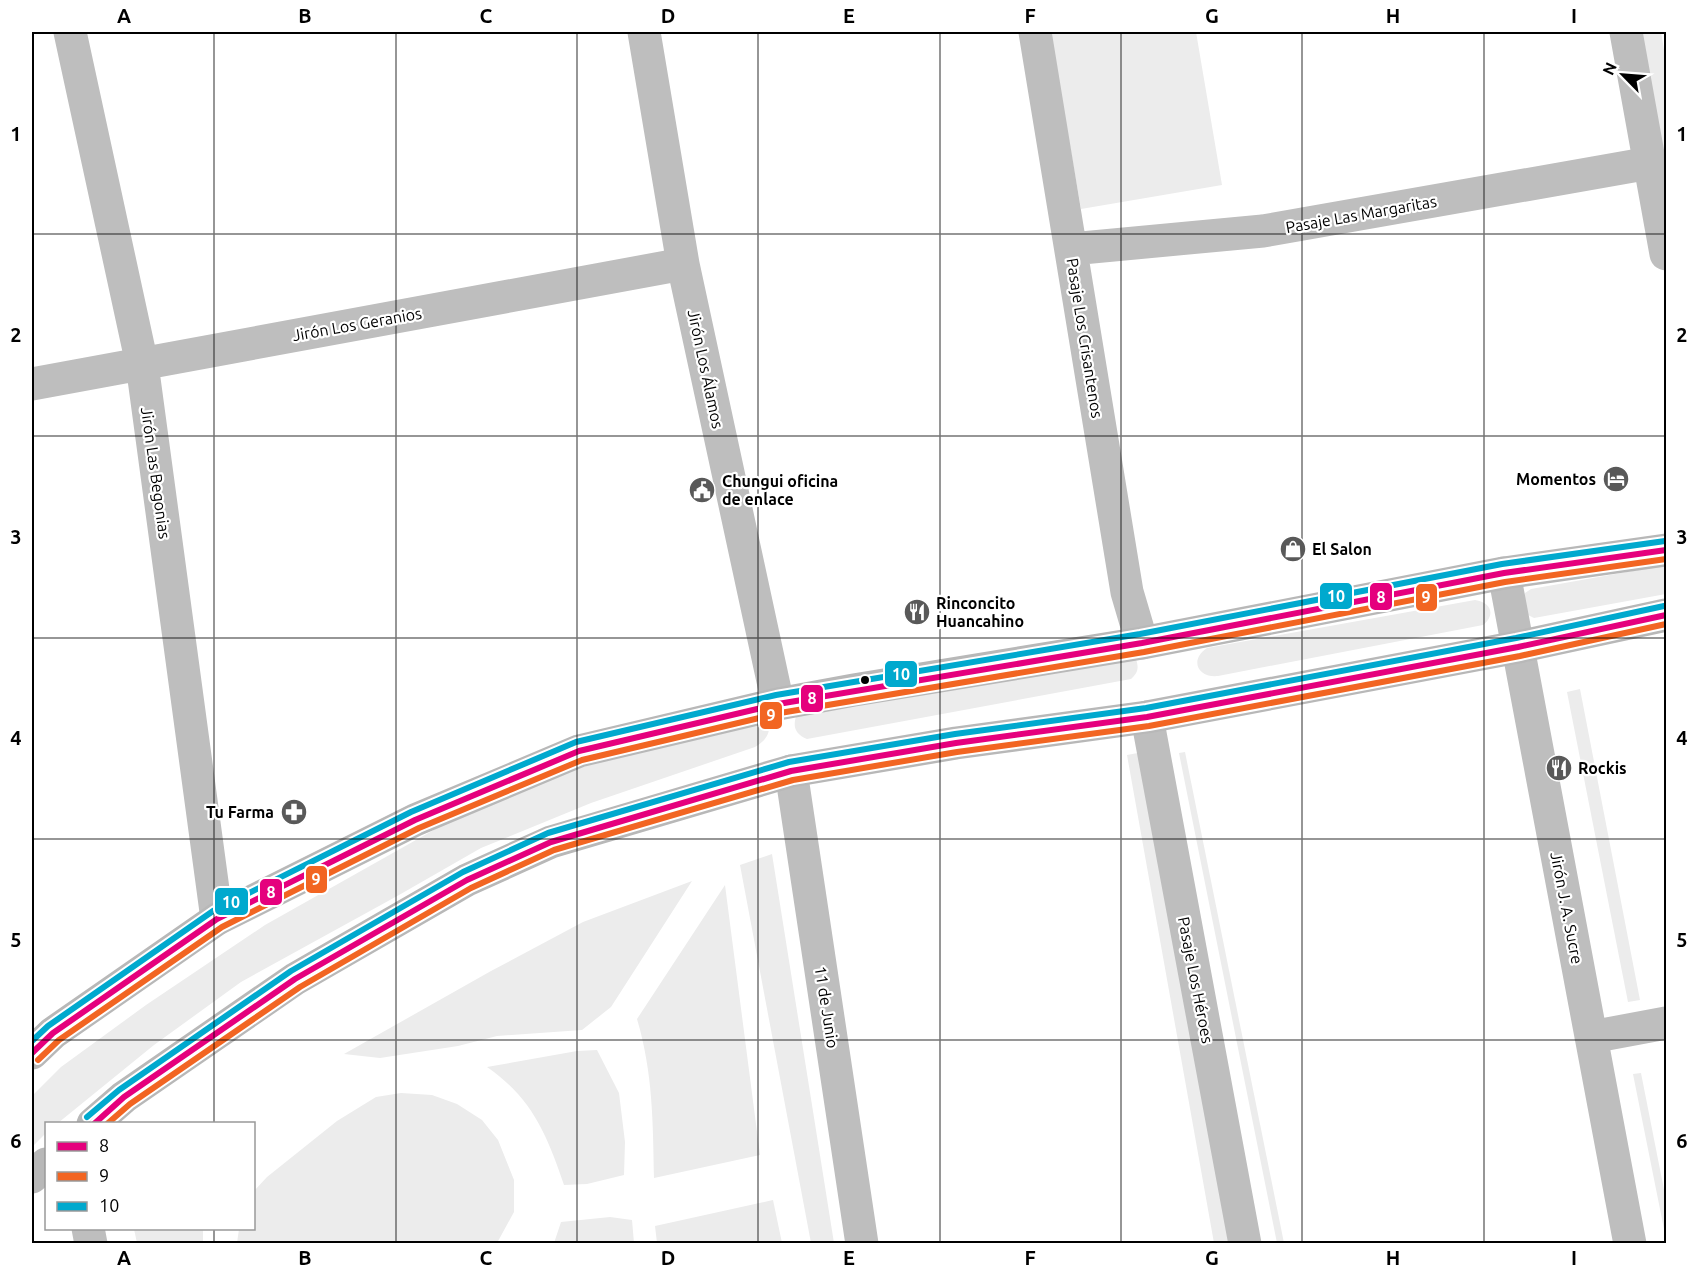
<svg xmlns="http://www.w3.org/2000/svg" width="1698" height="1275" font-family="Ubuntu,sans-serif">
<rect width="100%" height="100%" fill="#fff"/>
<path fill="#ececec" d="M1050 32H1196L1222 185 1081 209Z
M1641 32H1661L1666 62V179Z
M1666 565V594L1534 618 1526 614 1522 600 1525 593 1531 589Z
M1475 600C1491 602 1496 615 1483 625L1218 676C1198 678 1189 660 1207 648Z
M1136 659C1139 668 1138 673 1131 679L807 739C795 734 792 726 797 714Z
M1580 689 1640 1000 1628 1002 1567 692Z
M770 722C769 736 766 740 755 747L591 803 481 848 399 895 241 982 154 1045 58 1123 46 1124V1133L32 1147V1096L61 1067 146 1005 265 925 471 809 622 749Z
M1143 752 1231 1243H1214L1127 755Z
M1185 752 1284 1243H1277L1179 753Z
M772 854 834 1243H811L740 865Z
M692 881 611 1007 582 1030 497 1036 458 1046 380 1058 344 1054 491 971 583 922Z
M725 885 760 1155 654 1178C653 1123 653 1073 637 1019Z
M597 1050 619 1093 625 1142 624 1175 587 1184 564 1185C547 1135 532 1098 487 1067L577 1051Z
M1641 1073 1666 1200V1239L1633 1074Z
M401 1093 432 1095 457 1104 482 1120 498 1140 514 1180V1212L497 1243H237L239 1229 254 1228V1191L267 1177 337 1121 376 1097Z
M773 1200 782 1243H657L655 1226Z
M610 1217 632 1220 634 1243H554L561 1222Z
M134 1229H203V1243H137Z"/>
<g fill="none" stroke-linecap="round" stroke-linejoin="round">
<path stroke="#bebebe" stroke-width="33" d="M70 32 142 364 217 919
M644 32 683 264 778 704
M1035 32 1127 592 1142 643
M1626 32 1666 254
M1071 249 1263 231 1650 163
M32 384 683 264
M1504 573 1630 1244
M1147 717 1245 1244
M791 771 862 1244
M1591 1037 1666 1023
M88 1228 91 1244"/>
<path stroke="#b8b8b8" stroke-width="33" d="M32 1053 53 1033 217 919 415 820 579 751 778 704 854 690 1142 643 1504 573 1666 550
M93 1124 124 1097 295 979 467 880 551 842 791 771 956 743 1147 717 1518 647 1666 615
M32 1177 46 1164"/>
<defs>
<path id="bus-1" d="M32 1053 53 1033 217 919 415 820 579 751 778 704 1142 643 1504 573 1666 550
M94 1124 124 1097 295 979 467 880 551 842 791 771 956 743 1147 717 1518 647 1666 615"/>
<path id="bus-2" d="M38 1060 59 1040 222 927 419 828 582 760 780 713 1144 652 1505 582 1666 559
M107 1124 130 1104 300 987 471 888 554 850 793 780 957 752 1149 726 1520 656 1666 624"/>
<path id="bus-3" d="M32 1041 48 1026 213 911 411 812 576 742 776 695 1140 634 1502 564 1665 541
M87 1117 119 1090 291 971 463 872 548 833 789 762 955 734 1146 708 1516 638 1664 606"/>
</defs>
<use href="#bus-1" stroke="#fff" stroke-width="10"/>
<use href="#bus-2" stroke="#fff" stroke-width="10"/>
<use href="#bus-3" stroke="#fff" stroke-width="10"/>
<use href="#bus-1" stroke="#e5007d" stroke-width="6"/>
<use href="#bus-2" stroke="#f26522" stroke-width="6"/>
<use href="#bus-3" stroke="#00a9ce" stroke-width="6"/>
</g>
<path fill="none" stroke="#000" stroke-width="1.5" stroke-opacity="0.55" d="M214 32V1124M396 32V1244M577 32V1244M758 32V1244M940 32V1244M1121 32V1244M1302 32V1244M1484 32V1244M32 234H1666M32 436H1666M32 638H1666M32 839H1666M32 1040H1666M214 1228V1244"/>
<defs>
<symbol id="hotel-disc" viewBox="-11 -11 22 22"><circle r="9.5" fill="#595959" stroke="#fff"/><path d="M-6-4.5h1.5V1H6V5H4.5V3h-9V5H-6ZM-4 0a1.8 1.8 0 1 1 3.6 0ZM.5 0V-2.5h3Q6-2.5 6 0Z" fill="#fff"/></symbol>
<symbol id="civic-disc" viewBox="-11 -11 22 22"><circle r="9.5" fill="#595959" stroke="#fff"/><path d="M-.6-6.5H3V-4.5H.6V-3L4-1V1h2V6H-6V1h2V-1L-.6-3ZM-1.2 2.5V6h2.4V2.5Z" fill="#fff"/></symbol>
<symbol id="shop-disc" viewBox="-11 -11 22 22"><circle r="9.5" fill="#595959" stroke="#fff"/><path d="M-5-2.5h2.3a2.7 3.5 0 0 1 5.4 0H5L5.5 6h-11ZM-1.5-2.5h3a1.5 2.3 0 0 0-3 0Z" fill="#fff"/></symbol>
<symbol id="restaurant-disc" viewBox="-11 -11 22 22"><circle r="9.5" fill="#595959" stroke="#fff"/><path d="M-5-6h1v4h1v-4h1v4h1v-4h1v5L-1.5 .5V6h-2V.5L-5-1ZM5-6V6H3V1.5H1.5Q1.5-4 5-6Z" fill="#fff"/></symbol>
<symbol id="pharmacy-disc" viewBox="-11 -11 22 22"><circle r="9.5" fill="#595959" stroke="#fff"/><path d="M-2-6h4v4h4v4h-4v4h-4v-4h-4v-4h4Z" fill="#fff"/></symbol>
</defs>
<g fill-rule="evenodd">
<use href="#hotel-disc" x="1601" y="464" width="30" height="30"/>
<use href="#civic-disc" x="687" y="475" width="30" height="30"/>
<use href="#shop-disc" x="1278" y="534" width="30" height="30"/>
<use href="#restaurant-disc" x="902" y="597" width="30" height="30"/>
<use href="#restaurant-disc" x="1544" y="753" width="30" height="30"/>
<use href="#pharmacy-disc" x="279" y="797" width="30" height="30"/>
</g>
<circle fill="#000" stroke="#fff" stroke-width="2" cx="865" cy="680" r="5"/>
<g text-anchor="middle" stroke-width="4.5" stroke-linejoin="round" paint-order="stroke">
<g font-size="16" fill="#000" stroke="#fff">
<text transform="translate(1361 214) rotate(-10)" y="6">Pasaje Las Margaritas</text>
<text transform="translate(357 324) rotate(-10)" y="6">Jirón Los Geranios</text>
<text transform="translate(1085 338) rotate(81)" y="6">Pasaje Los Crisantenos</text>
<text transform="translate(706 369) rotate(78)" y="6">Jirón Los Álamos</text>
<text transform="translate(156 473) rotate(82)" y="6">Jirón Las Begonias</text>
<text transform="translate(1567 908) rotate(79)" y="6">Jirón J. A. Sucre</text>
<text transform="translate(1196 980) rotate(79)" y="6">Pasaje Los Héroes</text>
<text transform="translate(827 1007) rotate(81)" y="6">11 de Junio</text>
</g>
<g font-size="16" font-weight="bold" fill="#000" stroke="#fff" text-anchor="start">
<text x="1596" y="485" text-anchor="end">Momentos</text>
<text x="722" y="487">Chungui oficina<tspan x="722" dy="18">de enlace</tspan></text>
<text x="1312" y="555">El Salon</text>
<text x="936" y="609">Rinconcito<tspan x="936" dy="18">Huancahino</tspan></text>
<text x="1578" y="774">Rockis</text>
<text x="274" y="818" text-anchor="end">Tu Farma</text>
</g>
</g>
<g stroke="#fff" stroke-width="2">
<rect x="1319" y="582" width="34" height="28" rx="6" fill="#00a9ce"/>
<rect x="1369" y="582" width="24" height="29" rx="6" fill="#e5007d"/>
<rect x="1415" y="583" width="23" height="29" rx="6" fill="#f26522"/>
<rect x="884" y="660" width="34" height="28" rx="6" fill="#00a9ce"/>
<rect x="800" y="684" width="24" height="29" rx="6" fill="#e5007d"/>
<rect x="759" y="701" width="24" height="29" rx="6" fill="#f26522"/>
<rect x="305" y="865" width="23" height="29" rx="6" fill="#f26522"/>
<rect x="259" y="878" width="24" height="28" rx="6" fill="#e5007d"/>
<rect x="214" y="887" width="35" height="29" rx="6" fill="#00a9ce"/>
</g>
<g font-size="16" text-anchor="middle" font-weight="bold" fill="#fff">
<text x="1336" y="602">10</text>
<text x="1381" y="603">8</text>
<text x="1426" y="603">9</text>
<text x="901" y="680">10</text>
<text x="812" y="704">8</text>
<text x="771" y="721">9</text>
<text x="316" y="885">9</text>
<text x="271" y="898">8</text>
<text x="231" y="908">10</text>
</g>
<rect width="1698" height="1275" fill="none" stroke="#ffffff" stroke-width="66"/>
<rect x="45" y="1122" width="210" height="108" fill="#ffffff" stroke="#999999" stroke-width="1.5"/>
<rect x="57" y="1142" width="30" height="9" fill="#e5007d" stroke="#999999" stroke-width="1.5"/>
<text x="99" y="1152" font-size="18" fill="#000000">8</text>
<rect x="57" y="1172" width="30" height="9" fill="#f26522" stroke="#999999" stroke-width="1.5"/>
<text x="99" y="1182" font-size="18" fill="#000000">9</text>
<rect x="57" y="1202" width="30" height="9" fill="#00a9ce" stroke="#999999" stroke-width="1.5"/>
<text x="99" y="1212" font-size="18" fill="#000000">10</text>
<g transform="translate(1623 75) rotate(295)" stroke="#ffffff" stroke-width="4.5" paint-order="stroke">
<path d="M0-4.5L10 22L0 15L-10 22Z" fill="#000000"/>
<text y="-9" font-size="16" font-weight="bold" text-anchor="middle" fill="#000000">N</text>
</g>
<rect x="33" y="33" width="1632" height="1209" fill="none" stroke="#000" stroke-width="2"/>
<g font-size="20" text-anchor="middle" font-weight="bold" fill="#000">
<text x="124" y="23">A</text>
<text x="305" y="23">B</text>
<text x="486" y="23">C</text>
<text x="668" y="23">D</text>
<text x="849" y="23">E</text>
<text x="1030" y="23">F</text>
<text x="1212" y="23">G</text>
<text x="1393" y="23">H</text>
<text x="1574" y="23">I</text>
<text x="16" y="141">1</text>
<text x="1682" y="141">1</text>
<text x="16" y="342">2</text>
<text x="1682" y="342">2</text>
<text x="16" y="544">3</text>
<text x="1682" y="544">3</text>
<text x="16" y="745">4</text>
<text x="1682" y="745">4</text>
<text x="16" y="947">5</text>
<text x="1682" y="947">5</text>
<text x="16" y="1148">6</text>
<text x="1682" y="1148">6</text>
<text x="124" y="1265">A</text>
<text x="305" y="1265">B</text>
<text x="486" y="1265">C</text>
<text x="668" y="1265">D</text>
<text x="849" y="1265">E</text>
<text x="1030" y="1265">F</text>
<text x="1212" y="1265">G</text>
<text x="1393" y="1265">H</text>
<text x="1574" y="1265">I</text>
</g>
</svg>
